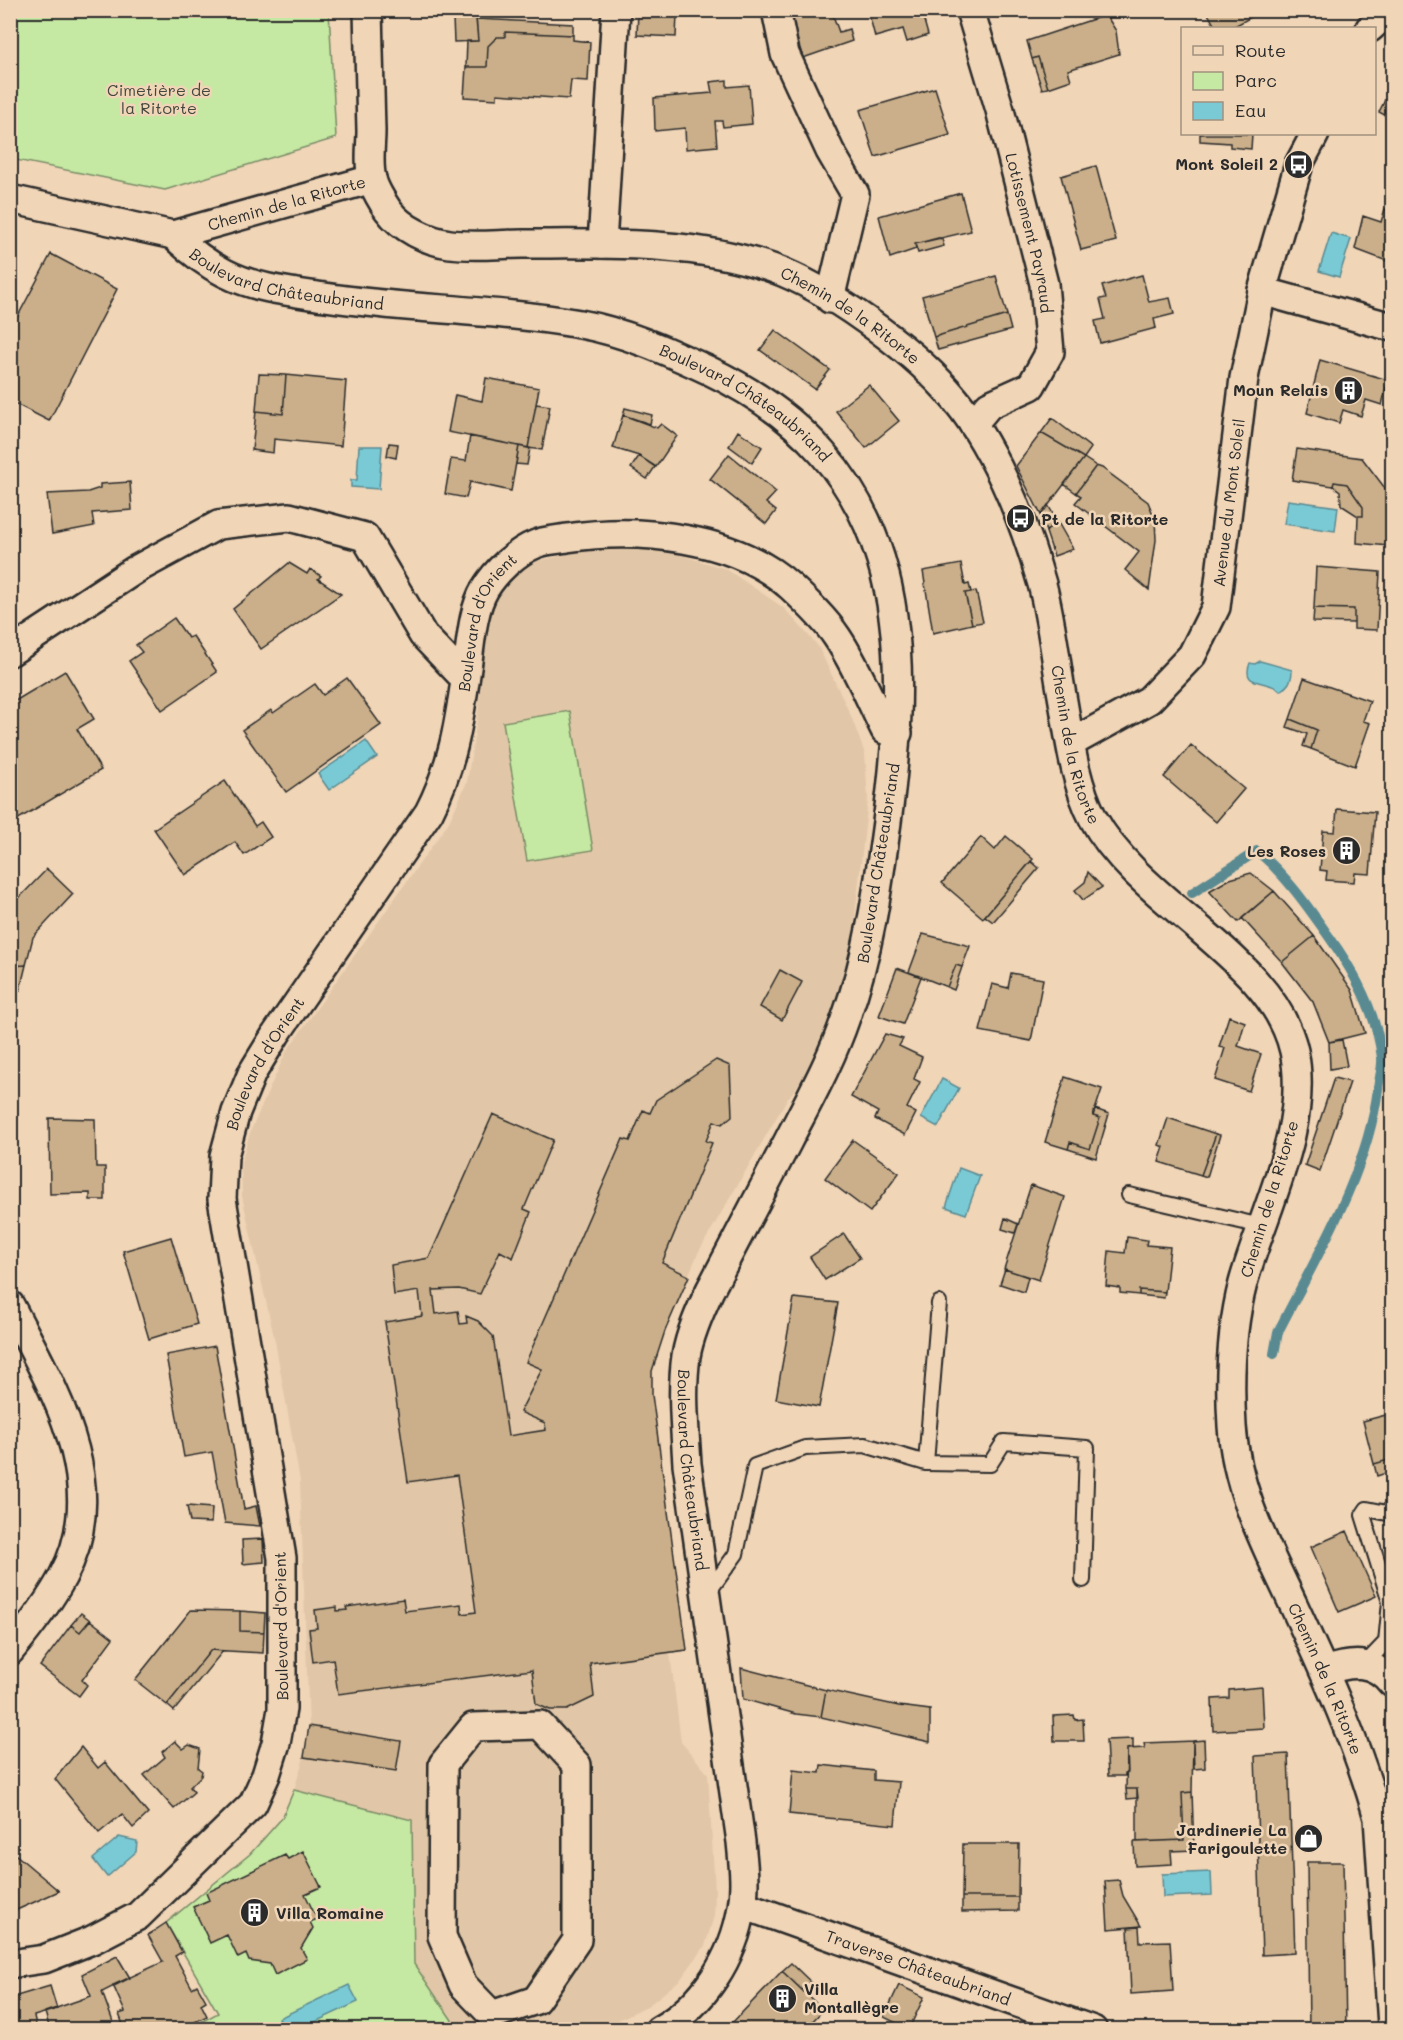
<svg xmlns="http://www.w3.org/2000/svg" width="1403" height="2040" font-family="Mali,sans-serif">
<rect width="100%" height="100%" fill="#f0d5b7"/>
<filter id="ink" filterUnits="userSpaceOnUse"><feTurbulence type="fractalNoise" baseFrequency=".0167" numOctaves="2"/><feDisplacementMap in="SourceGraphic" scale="12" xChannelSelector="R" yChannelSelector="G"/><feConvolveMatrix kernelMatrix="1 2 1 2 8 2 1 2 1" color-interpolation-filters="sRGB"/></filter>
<g filter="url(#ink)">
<path fill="#e1c7a7" d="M637 547 677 554 726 569 784 608 818 646 851 716 865 754 868 799 849 970 805 1076 786 1101 698 1253 665 1331 652 1370V1395L687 1650 670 1653 681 1742 708 1774 715 1891 714 1916 705 1946 680 1980 649 2005 600 2029H458L414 1964 412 1820 294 1790 304 1757 309 1726 300 1481 275 1341 242 1196 241 1162 251 1130 286 1052 449 822 467 782 479 706 482 657 493 605 501 589 512 575 528 563 598 548Z"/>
<path fill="#c5e8a2" stroke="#788a66" stroke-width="1.5" d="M10 11H329L336 138 165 190 11 159Z
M570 711 593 850 527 861 503 722Z
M294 1790 412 1820 414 1964 458 2029H188L218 2013 166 1923 250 1854 282 1818Z"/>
<path fill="#7acad5" stroke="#5a8a91" stroke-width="1.5" d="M1331 233 1351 239 1339 277 1319 271Z
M359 446H382L379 489 351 487V480H357Z
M1288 500 1338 507 1335 531 1284 524Z
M1260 661 1292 670C1292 681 1288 686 1280 691 1269 678 1240 689 1250 663L1255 664Z
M366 741 377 757 329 790 318 774Z
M942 1079 959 1088 938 1127 921 1118Z
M959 1168 980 1176 966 1214 946 1207Z
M119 1837 137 1841 136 1852 107 1877 93 1859Z
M1211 1872 1212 1895 1163 1897 1162 1874Z
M349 1985 358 2002 300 2029H284L279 2018Z"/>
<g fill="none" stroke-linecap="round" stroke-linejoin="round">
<path stroke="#5a8a91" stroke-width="10" d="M1192 893 1257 851C1286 875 1308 907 1330 938 1355 973 1377 1014 1382 1058 1383 1067 1379 1079 1378 1089 1367 1175 1317 1255 1278 1332L1274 1354"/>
</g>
<path fill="#caaf8a" stroke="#2b2b2b" stroke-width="1.5" d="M788 10H831L839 32 849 29 852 41 803 58Z
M868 10H921L928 35 907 42 903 29 875 37Z
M1206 10H1252L1255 15 1231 28H1216Z
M638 12 677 14 676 37 637 35Z
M1106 15 1116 31 1119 54 1068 70 1071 80 1048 88 1038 57 1032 59 1027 41Z
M476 16 478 41 454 42 453 18Z
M476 19 573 24V35L505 32V37H497L488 46 487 67H466L467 41H478Z
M505 32 573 35V40L590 42 588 81 571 80 569 99 497 94V99L464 97 466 67H487L488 46 497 37H505Z
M1038 57 1048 88 1042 89 1032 59Z
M727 80V87L749 85 752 124 723 127 722 121H715L717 146 686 149 685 128 655 131 654 98 712 93 710 82Z
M935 88 950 135 875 157 860 110Z
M1385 100 1392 104V119L1379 112Z
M1200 134H1252L1251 149 1230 147V143L1200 141Z
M1096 166 1116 241 1081 250 1061 176Z
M961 193 971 231 915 244 916 249 890 258 879 216Z
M1385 209 1392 211V263L1355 249 1363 216 1381 222Z
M938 238 942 239 944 246 918 253 915 244Z
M51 254 117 289 49 421 10 401V331Z
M1142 275 1149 302 1170 298 1174 314 1154 319 1156 328 1100 343 1095 321 1105 319 1100 299 1106 298 1102 286Z
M996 276 1007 315 934 337 922 296Z
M1007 315 1011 330 938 350 934 337Z
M775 330 830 370 815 389 760 350Z
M1320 360 1388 380 1382 405 1366 400 1361 416 1343 410 1339 423 1307 413Z
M259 374 286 375 283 414 256 411Z
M286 375 346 381 341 446 274 439 273 453 252 450 256 411 283 414Z
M486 378 539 388 528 448 448 432 455 395 482 401Z
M869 385 899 421 866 448 836 411Z
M536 404 550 406 542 450 528 448Z
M625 408 652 415 650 424 623 415Z
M623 415 657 428 661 424 677 436 656 467 639 456 613 448Z
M1052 418 1091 448 1084 458 1041 433Z
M738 431 762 447 752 463 729 446Z
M1041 433 1084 458 1041 515 1016 466Z
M470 436 519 446 511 491 470 482 466 498 445 494 451 459 466 461Z
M389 443 398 444 396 458 387 456Z
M519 446 530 448 527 465 516 464Z
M1297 449 1362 458 1391 496 1389 546 1357 543 1358 516H1363V507L1347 484 1334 482 1333 486 1292 480Z
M729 454 776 492 766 503 776 511 766 524 710 479Z
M639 456 655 467 647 479 631 468Z
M1084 458 1096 466 1076 493 1064 484Z
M1096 466 1102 468 1148 502 1155 519 1156 540 1149 590 1125 570 1139 552 1075 503 1081 496 1076 493Z
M130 482 132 510 92 513 94 526 52 534 47 494 88 492 100 488V484Z
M1334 482 1347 484 1363 507V516H1358L1341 505 1340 491 1333 486Z
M1048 505 1056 519 1046 532 1041 515Z
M1056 519 1073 549 1054 556 1046 532Z
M289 563 307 574 310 569 321 576 318 579 341 594 261 649 233 609Z
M961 564 965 585 969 584 971 592 965 593 972 624 933 633 923 571Z
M1316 567 1380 572 1377 630 1354 629V609L1314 608Z
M976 591 983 622 972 624 965 593Z
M1314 608 1354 609V623L1313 622Z
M174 618 188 638 193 636 217 672 162 710 129 661 142 652 136 645Z
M65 671 94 719 77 729 101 770 10 824V704Z
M347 678 381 725 286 792 242 730 271 710 273 713 315 684 323 695Z
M1304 678 1370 701 1363 721 1370 723 1355 766 1311 749 1317 730 1290 719Z
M1290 719 1317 730 1311 749 1303 746 1307 734 1287 727Z
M1191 745 1244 789 1216 822 1164 777Z
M225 781 255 826 261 822 271 837 244 855 235 842 185 875 154 829Z
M1337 809 1375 812 1370 874 1355 873 1354 882 1326 880 1327 871 1320 870 1323 831 1335 832Z
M1006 836 1033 859 983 918 942 883 981 837 995 850Z
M1031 861 1039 868 993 922 985 916Z
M47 869 73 894 33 937 26 965 10 966V895L19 898Z
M1088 872 1102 887 1083 900 1075 890 1085 882Z
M1251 873 1274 891 1238 922 1209 891 1230 879Z
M1274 891 1314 936 1282 962 1242 918Z
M923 934 970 946 962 967 956 965 947 987 909 972Z
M1314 936 1352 990 1365 1033 1329 1042 1313 1002 1282 962Z
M26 965 20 990 10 988V966Z
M956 965 962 967 954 990 947 987Z
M897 968 921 977 903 1024 879 1016Z
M780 970 802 982 782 1020 760 1007Z
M1011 973 1043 979 1031 1041 980 1031 992 984 1008 988Z
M1229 1016 1245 1022 1238 1046 1261 1054 1249 1091 1215 1080 1225 1048 1219 1047Z
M885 1034 903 1039 899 1046 922 1057 914 1079 920 1082 907 1108 916 1113 905 1135 875 1119 878 1112 851 1097Z
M1342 1040 1347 1066 1330 1069 1329 1042Z
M716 1060 730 1066 732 1116 722 1124 714 1121 706 1141 712 1143 662 1263 689 1276 665 1331 652 1371V1395L687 1650 590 1663 594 1697 567 1710H550L536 1704 532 1670 338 1694 333 1659 313 1662 309 1629 317 1628 315 1610 337 1607V1611L347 1610 346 1607 403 1599 405 1611 461 1604 462 1614 476 1612 457 1475 408 1482 385 1322 422 1316 419 1291 394 1295 391 1265 429 1258 493 1114 553 1140 524 1209 531 1212 513 1258 500 1251 480 1294 459 1289 433 1290 436 1314 458 1311 460 1324 467 1323 466 1316 478 1321 493 1336 508 1436 546 1430 545 1423 520 1412 542 1369 526 1362 623 1139 630 1141 643 1110 650 1113 656 1100Z
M1065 1077 1102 1089 1093 1116 1100 1118 1090 1149 1070 1142 1068 1149 1045 1142Z
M1334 1078 1350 1082 1320 1171 1305 1165Z
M1095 1109 1109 1114 1096 1158 1068 1149 1070 1142 1090 1149 1100 1118 1093 1116Z
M49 1118 95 1119 96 1167H105V1200H90V1193L50 1194Z
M1168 1118 1216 1134 1201 1175 1159 1162 1164 1147 1159 1145Z
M1216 1134 1220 1135 1207 1177 1201 1175Z
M853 1140 899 1173 870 1212 825 1178Z
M1031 1185 1065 1197 1039 1280 1004 1269Z
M1005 1218 1018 1224 1015 1233 1002 1229Z
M844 1234 860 1258 825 1280 810 1257Z
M171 1237 197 1324 149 1339 123 1251Z
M1127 1237 1147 1240 1146 1245 1170 1247 1165 1292 1139 1290V1295L1120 1293V1288L1106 1286 1109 1251 1125 1253Z
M1005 1269 1028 1277 1024 1292 1000 1284Z
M1139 1290 1165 1292 1164 1298 1139 1295Z
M794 1298 838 1303 819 1407 776 1399Z
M215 1346 244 1509 256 1506 260 1526 225 1523 212 1452 184 1457 166 1355Z
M1386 1415 1388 1419 1392 1418V1459L1374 1464 1363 1421Z
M1392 1459V1471L1377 1476 1374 1464Z
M187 1506 212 1508 211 1523 190 1522Z
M1347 1531 1376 1596 1339 1612 1311 1547Z
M263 1539 264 1562 243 1564 242 1540Z
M191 1610 240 1611V1631L264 1632 263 1653 211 1650 167 1705 135 1680Z
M240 1611 265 1613 264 1632 240 1631Z
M81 1613 90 1620 80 1632 71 1625Z
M90 1620 113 1638 82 1680 87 1685 79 1696 40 1666 71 1625 80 1632Z
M211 1650 223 1651 174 1711 167 1705Z
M741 1668 826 1690 821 1717 796 1714 743 1699Z
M1262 1687 1264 1728 1213 1731 1212 1699 1229 1698V1690Z
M826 1690 899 1706 930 1710V1742L821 1717Z
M1074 1715 1075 1720 1083 1719 1084 1741H1054L1053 1716Z
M309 1726 401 1741 396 1771 304 1757Z
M1133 1739V1748L1127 1749 1128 1772 1125 1773V1776H1108L1106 1740Z
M1204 1740 1205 1768 1194 1769 1193 1741Z
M175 1741 183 1749 189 1745 200 1749 198 1768 202 1771 201 1776 190 1787 194 1792 174 1809 144 1775 165 1757 162 1752Z
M1193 1741 1192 1792 1182 1793 1184 1840 1137 1842V1789H1126L1127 1749 1145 1748 1144 1743Z
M81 1747 98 1768 105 1762 148 1814 133 1828 122 1814 99 1833 55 1779Z
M1288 1754 1295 1953 1262 1955 1255 1756Z
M821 1765 874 1771V1780L899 1782 895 1825 789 1814 793 1770 820 1773Z
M1126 1789H1137L1138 1798 1127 1799Z
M1192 1792 1194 1850 1171 1851 1172 1864 1135 1866 1134 1842 1184 1840 1182 1793Z
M963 1844H1019L1018 1897H962Z
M10 1850 21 1859 59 1891 10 1913Z
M303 1851 321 1887 305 1894 317 1919 310 1922 313 1928 301 1948 307 1959 275 1975 270 1964 249 1961 246 1954 238 1958 227 1935 210 1943 193 1907 209 1900 206 1893 285 1855 288 1859Z
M1307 1862H1343L1346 2030H1309Z
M1119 1880 1123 1896 1141 1926 1108 1929 1105 1881Z
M962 1897H1018V1911L962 1912Z
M166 1923 182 1952 175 1956 192 1988 197 1985 206 2001 201 2004 207 2016 179 2030H125L119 2014 125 2012 113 1985 163 1962 148 1935Z
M1139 1927 1140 1942 1170 1941 1173 1991 1131 1994 1128 1928Z
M117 1956 130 1978 102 1992 116 2030H50L45 2012 91 1996 82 1974Z
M791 1963 815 1986 807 1995 782 1971Z
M782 1971 823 2010 809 2025V2030H739L732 2023Z
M899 1985 924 1997 909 2029 884 2017Z
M50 1986 57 2009 34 2016 37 2030H10V1998Z"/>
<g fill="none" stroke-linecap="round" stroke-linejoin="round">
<defs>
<path id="lane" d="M1129 1195 1261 1226
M926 1463 939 1303
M707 1594 736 1554 755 1466 805 1448 865 1445 926 1463 990 1464 1004 1442 1087 1448 1083 1580
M1364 1665 1386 1642 1390 1602 1363 1515 1367 1509 1392 1514"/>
<g id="street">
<path id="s1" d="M368 10C369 51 370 91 371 131 371 145 368 164 372 179 374 188 383 203 388 210 402 229 428 241 450 244 473 247 499 244 522 244 605 244 692 240 772 268 828 288 908 346 948 391 992 440 1024 520 1042 584 1051 618 1055 655 1061 690 1069 733 1073 779 1093 818 1140 905 1273 957 1294 1051 1310 1127 1263 1211 1243 1283 1231 1329 1229 1379 1232 1426 1236 1491 1267 1548 1294 1606 1326 1675 1358 1745 1378 1818L1392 2026"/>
<path d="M776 10 785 54 830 151 855 194 830 299"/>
<path id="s2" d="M970 10 1000 110 1044 284 1050 352 1031 386 989 405 973 424"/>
<path d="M1370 28 1390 10"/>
<path id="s3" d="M10 199 173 235 372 179"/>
<path id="s4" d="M173 235C189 250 205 263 225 273 256 289 291 292 325 297 410 310 496 309 580 324 625 332 667 351 708 370 904 463 913 631 887 822 878 889 869 954 846 1017 831 1061 809 1100 788 1141 762 1190 736 1240 710 1290 700 1311 690 1333 686 1356 681 1391 685 1429 687 1464L741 1842C743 1863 746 1886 742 1907 734 1957 704 2005 659 2030"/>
<path d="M602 244 616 10"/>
<path d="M1262 291 1392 327"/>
<path d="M10 652 135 570 218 525 289 517 365 537 423 635 465 679"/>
<path id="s5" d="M1071 743 1149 700 1192 655 1216 607 1244 378 1262 291 1299 164 1315 134"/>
<path d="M10 1305C52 1387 113 1483 63 1576 49 1603 30 1627 10 1651"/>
<path d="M1324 1671C1351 1662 1373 1659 1392 1683"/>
<path d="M540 1725 577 1765V1940L536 2000 492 2015 463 1985 442 1936 443 1764 473 1727Z"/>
<path id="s6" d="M743 1905 1093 2030"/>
<path id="s7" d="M10 1964 44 1959 92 1940 138 1916 253 1804 266 1775 276 1743 282 1709V1558L222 1199 224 1156 236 1112 252 1073 276 1034 429 812C454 763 459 721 467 668 471 643 472 611 485 589 496 571 516 552 536 544 544 540 557 540 567 538 638 527 735 536 791 587 807 602 825 619 837 637 856 665 870 700 885 730L898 733"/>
</g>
</defs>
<use href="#lane" stroke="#2b2b2b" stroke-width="18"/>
<use href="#street" stroke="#2b2b2b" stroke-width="32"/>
<use href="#lane" stroke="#f0d5b7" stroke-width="14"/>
<use href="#street" stroke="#f0d5b7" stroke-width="27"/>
</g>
</g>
<defs>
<symbol id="bus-disc" viewBox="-11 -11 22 22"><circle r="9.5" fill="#2b2b2b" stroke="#f0d5b7"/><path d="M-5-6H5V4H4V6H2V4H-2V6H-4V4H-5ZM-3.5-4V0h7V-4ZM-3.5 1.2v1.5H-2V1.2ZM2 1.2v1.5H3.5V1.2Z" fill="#fff"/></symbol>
<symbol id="building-disc" viewBox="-11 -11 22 22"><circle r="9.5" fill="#2b2b2b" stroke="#f0d5b7"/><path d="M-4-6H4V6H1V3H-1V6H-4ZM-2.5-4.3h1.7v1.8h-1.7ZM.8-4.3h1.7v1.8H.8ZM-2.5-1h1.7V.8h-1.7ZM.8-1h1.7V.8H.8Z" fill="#fff"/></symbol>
<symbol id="shop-disc" viewBox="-11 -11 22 22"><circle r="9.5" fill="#2b2b2b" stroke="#f0d5b7"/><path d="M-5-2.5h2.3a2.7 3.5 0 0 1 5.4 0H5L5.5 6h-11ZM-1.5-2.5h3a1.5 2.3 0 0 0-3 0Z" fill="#fff"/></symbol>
</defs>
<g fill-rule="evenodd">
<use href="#bus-disc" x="1282" y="148" width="33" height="33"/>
<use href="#building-disc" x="1332" y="374" width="33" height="33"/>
<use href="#bus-disc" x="1004" y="502" width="33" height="33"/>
<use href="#building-disc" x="1330" y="834" width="33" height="33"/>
<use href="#shop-disc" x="1292" y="1822" width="33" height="33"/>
<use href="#building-disc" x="238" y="1896" width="33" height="33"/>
<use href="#building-disc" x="766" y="1982" width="33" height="33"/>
</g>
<g text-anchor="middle" stroke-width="5" stroke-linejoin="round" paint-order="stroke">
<g font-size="16" fill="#42473d" stroke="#f0d5b7">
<text x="159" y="96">Cimetière de<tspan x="159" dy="18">la Ritorte</tspan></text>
</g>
<g font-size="16" font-weight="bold" fill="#2b2b2b" stroke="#f0d5b7" text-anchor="end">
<text x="1278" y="170">Mont Soleil 2</text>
<text x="1328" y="396">Moun Relais</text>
<text x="1041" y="525" text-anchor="start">Pt de la Ritorte</text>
<text x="1326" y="857">Les Roses</text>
<text x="1287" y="1836">Jardinerie La<tspan x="1287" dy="18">Farigoulette</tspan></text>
<text x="276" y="1919" text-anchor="start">Villa Romaine</text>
<text x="804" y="1995" text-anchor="start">Villa<tspan x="804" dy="18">Montallègre</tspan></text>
</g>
<g font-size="16" fill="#2b2b2b" stroke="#f0d5b7">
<text dy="6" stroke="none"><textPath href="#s3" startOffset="285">Chemin de la Ritorte</textPath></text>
<text dy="6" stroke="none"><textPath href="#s2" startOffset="231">Lotissement Payraud</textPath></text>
<text dy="6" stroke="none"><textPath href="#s4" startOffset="126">Boulevard Châteaubriand</textPath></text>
<text dy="6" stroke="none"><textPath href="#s1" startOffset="693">Chemin de la Ritorte</textPath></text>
<text dy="6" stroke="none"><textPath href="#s4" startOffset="610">Boulevard Châteaubriand</textPath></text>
<text dy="6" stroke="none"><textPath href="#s5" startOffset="310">Avenue du Mont Soleil</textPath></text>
<text dy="6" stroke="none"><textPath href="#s7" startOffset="1560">Boulevard d'Orient</textPath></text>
<text dy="6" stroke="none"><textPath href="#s1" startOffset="1198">Chemin de la Ritorte</textPath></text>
<text transform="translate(878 863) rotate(-81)" y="6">Boulevard Châteaubriand</text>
<text dy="6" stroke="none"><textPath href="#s7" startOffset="1058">Boulevard d'Orient</textPath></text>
<text transform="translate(1269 1199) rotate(-73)" y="6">Chemin de la Ritorte</text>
<text dy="6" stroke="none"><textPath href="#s4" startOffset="1780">Boulevard Châteaubriand</textPath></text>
<text transform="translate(281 1626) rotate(-91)" y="6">Boulevard d'Orient</text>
<text dy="6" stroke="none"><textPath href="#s1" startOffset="2241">Chemin de la Ritorte</textPath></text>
<text dy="6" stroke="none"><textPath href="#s6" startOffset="186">Traverse Châteaubriand</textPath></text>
</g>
</g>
<rect width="1403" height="2040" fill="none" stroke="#f0d5b7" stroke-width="36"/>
<rect x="18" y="18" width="1367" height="2004" fill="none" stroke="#2b2b2b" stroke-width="2" filter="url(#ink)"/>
<rect x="1181" y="27" width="195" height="108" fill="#f0d5b7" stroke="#a1917f" stroke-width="1.5"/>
<rect x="1193" y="46" width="30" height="9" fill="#f0d5b7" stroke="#a1917f" stroke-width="1.5"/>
<text x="1235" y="57" font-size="18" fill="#2b2b2b">Route</text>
<rect x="1193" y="72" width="30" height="18" fill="#c5e8a2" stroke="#a1917f" stroke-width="1.5"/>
<text x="1235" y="87" font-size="18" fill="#2b2b2b">Parc</text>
<rect x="1193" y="102" width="30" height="18" fill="#7acad5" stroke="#a1917f" stroke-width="1.5"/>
<text x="1235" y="117" font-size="18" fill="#2b2b2b">Eau</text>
</svg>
